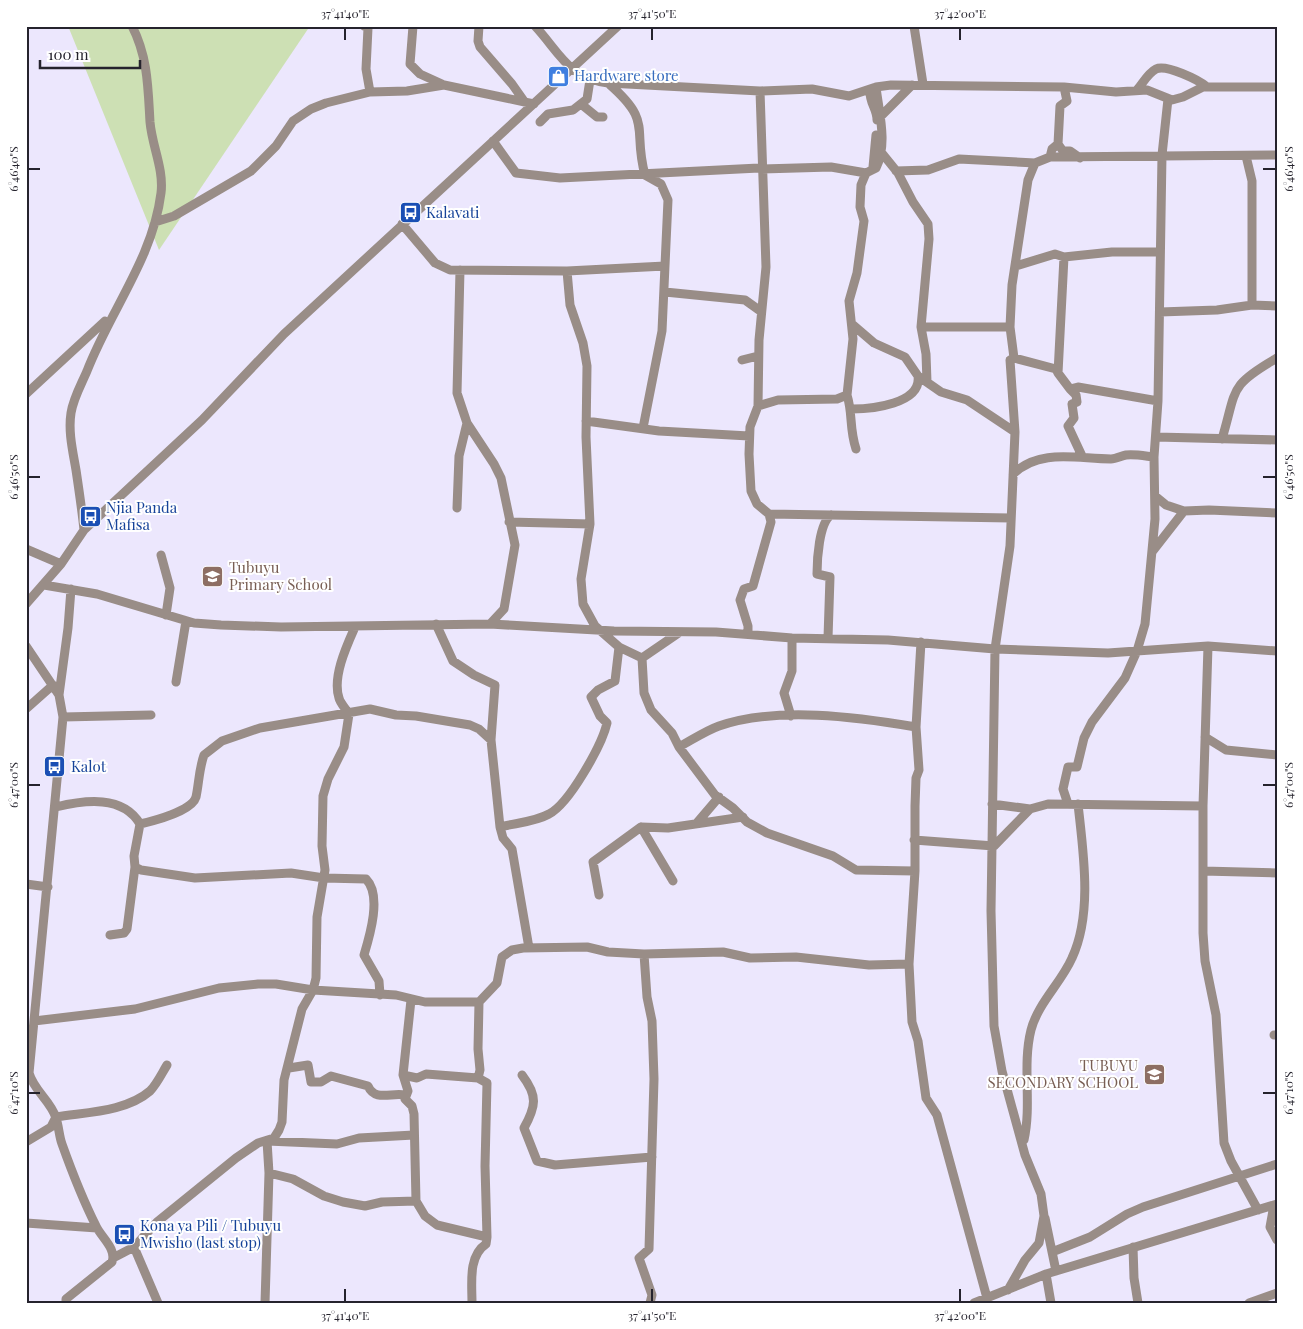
<svg xmlns="http://www.w3.org/2000/svg" width="1303" height="1329" font-family="'Playfair Display',serif">
<rect width="100%" height="100%" fill="#ece7fd"/>
<path fill="#cde0b4" d="M68 26H310L159 250Z"/>
<g fill="none" stroke-linecap="round" stroke-linejoin="round">
<path stroke="#998d87" stroke-width="9" d="M364 26 368 28 366 69 370 92
M413 26 410 64 420 74 442 84
M479 26 478 41 480 47 512 84 524 101
M535 26C560 53 568 78 608 83L760 91 812 89 849 96 876 87 891 85 1064 87 1116 92 1147 90 1172 100 1183 97 1203 87H1277
M914 26 923 84
M608 83C654 123 632 127 645 175L661 184 668 200 662 331 643 428
M870 90C869 103 877 108 877 120
M1137 90C1143 83 1148 73 1156 69 1166 64 1199 80 1207 87
M581 104 597 117H603
M881 116 912 85
M540 122 548 114 573 110 587 99 590 80
M493 141 516 173 560 178 759 168
M1058 144 1063 151H1070L1080 158
M881 152 898 173 913 202 928 224 929 239 921 327 926 354 927 382
M1246 156 1252 181V305
M1050 157 1277 155
M873 167 876 135
M762 169 831 167 866 173
M896 171 928 170 959 159 1035 163
M155 222 174 216 251 171 276 146 293 121 311 109 326 103 370 92 407 91 444 85 534 104
M402 224 435 263 450 270 567 271 665 266
M1064 257 1058 373 1070 389 1078 387 1158 401
M1016 266 1055 254 1064 257 1112 252H1160
M460 270 457 393 467 423 494 464 501 478 515 545 504 609 490 624
M567 271 570 305 583 343 587 366 586 437 590 524 581 579 583 604 595 626 619 647 642 658 644 693 651 710 672 733 679 747 715 795 733 808 747 822 767 833 833 856 856 870 915 871
M665 292 745 300 759 310
M1160 312 1217 310 1252 305 1277 306
M853 325 874 343 905 357 918 376 941 392 967 400 1015 432
M921 327H1010
M1014 358 1056 369 1058 373
M742 360 758 356
M1070 389 1076 395 1077 402 1072 404 1074 418 1068 426 1082 456
M26 394 105 321
M847 395C853 414 849 428 856 449
M758 406 778 400 837 399 847 395 853 339 849 301 857 273 864 221 860 207 861 185 866 173 876 168C888 144 879 113 876 87
M852 409C871 409 922 404 918 376
M586 421 659 431 749 436
M1156 437 1277 440
M1222 439C1237 389 1228 386 1277 358
M1013 474C1040 448 1077 459 1111 459 1116 459 1121 456 1126 455 1135 454 1145 456 1154 457
M1155 496 1166 505 1184 511 1209 510 1277 513
M457 508 459 456 467 423
M769 514 1011 518
M509 522 590 524
M84 530C82 510 79 490 76 470 73 452 68 432 71 413 73 399 81 385 87 371 110 311 153 258 161 193 164 169 152 146 150 122 148 88 148 57 132 26
M26 549 61 564
M1152 552 1184 511
M161 555 170 588 166 615
M44 585 97 594 194 623 221 625 281 627 490 624 614 631 716 632 792 638 888 640 995 649 1108 653 1208 646 1277 651
M26 604 61 564 84 530 202 420 284 334 618 26
M436 624 453 661 474 675 495 685 491 740 500 827 503 838 512 849 529 948
M748 634V626L740 600 744 589 753 586 771 522 769 514 757 504 751 491 749 454 750 427 758 406 759 340 766 267 760 91
M828 638 830 577 817 574C817 560 819 523 831 515
M921 642 916 727 919 770 916 778 915 806V871L909 964 912 1022 918 1041 926 1098 937 1115 987 1298
M26 646 59 695 63 717 29 1073C34 1091 51 1101 56 1118 59 1127 59 1136 62 1144 72 1172 83 1200 96 1226 101 1237 117 1249 112 1262L66 1299V1303
M1208 646 1203 806V933L1205 961 1216 1015 1224 1143 1231 1161 1258 1210
M642 658 680 632
M176 682 186 621
M59 695 68 628 71 589
M26 709 53 685
M791 716 784 693 792 671V638
M63 717 151 715
M1205 737 1226 750 1277 755
M679 747C692 740 705 731 719 726 777 706 857 717 916 727
M992 804 1030 809
M1068 804 1063 789 1068 767H1077L1084 738 1092 722 1125 678 1137 651 1145 624 1155 519 1154 457 1158 401 1162 155 1168 99
M56 807C85 800 123 795 140 824L134 856 135 867 141 870 195 878 291 873 324 878 366 879C382 895 370 935 364 955L379 981 380 995
M140 824C153 821 192 811 196 797 199 783 199 769 204 755L222 741 260 728 370 709 396 715 416 716 470 725 479 729 491 740
M696 824 719 797
M500 827C515 823 535 822 549 814 569 804 602 745 607 723L600 716 591 697 598 690 615 681 619 647
M641 827 673 881
M914 840 994 846 1030 809 1048 804 1203 806
M1203 871 1277 873
M26 884 48 887
M599 895 593 862 641 827 668 828 743 817
M110 935 124 933 127 929 135 867
M644 954 647 997 652 1021 654 1079 649 1249 639 1258 652 1295 650 1303
M411 1000 403 1075 408 1091 405 1099 412 1106 414 1114 416 1201
M34 1021 135 1009 219 988 258 984H276L313 990 396 995 425 1002H479
M1274 1035H1277
M289 1068 308 1065 311 1082H321L331 1076 368 1086C375 1102 392 1092 405 1095
M403 1075 417 1078 426 1074 478 1078
M522 1075C538 1096 536 1106 524 1128L537 1161 555 1165 652 1157
M1024 1140C1032 1104 1022 1066 1031 1030 1038 1003 1061 983 1072 958 1093 913 1083 851 1078 804
M26 1142 51 1127 56 1117C85 1112 126 1112 150 1091 157 1084 162 1073 167 1065
M269 1173 293 1179 324 1196 343 1202 365 1206 382 1202 416 1201 425 1216 437 1225 487 1237
M1274 1205 1270 1227 1277 1240
M1045 1218 1056 1271
M26 1223 97 1228
M134 1247 158 1303
M1133 1247 1134 1278 1138 1303
M1052 1252 1090 1237 1127 1214 1143 1207 1277 1164
M113 1258 134 1247 157 1222 236 1158 258 1143 274 1138 279 1130 282 1122 284 1080 302 1009 313 990 316 978 317 917 325 870 322 846 323 796 328 779 344 747 349 714C346 709 340 703 339 698 332 677 347 645 355 627
M1046 1274 1051 1303
M1008 1290 1025 1260 1039 1243 1044 1216 1041 1194 1025 1155 1002 1071 994 1026 991 911 995 649 1010 546 1015 432 1010 360 1014 358 1010 327 1012 285 1028 180 1035 163 1050 157 1052 149 1058 144 1060 106 1067 101 1064 87
M265 1303 269 1173 267 1141 337 1144 359 1138 414 1135
M472 1303C472 1283 468 1256 486 1244L487 1237 485 1166 487 1083 478 1078 480 1070 478 1049 479 1002 497 983 502 957 512 950 523 948 587 947 608 952 644 954 723 952 750 958 796 957 869 965 909 964
M974 1303 1046 1274 1277 1204
M1249 1303 1277 1293"/>
</g>
<path fill="none" stroke="#25232d" stroke-width="2" d="M345 28V40M652 28V40M960 28V40M28 169H40M1263 169H1276M28 477H40M1263 477H1276M28 785H40M1263 785H1276M28 1093H40M1263 1093H1276M345 1289V1302M652 1289V1302M960 1289V1302"/>
<defs>
<symbol id="shop-square" viewBox="-11 -11 22 22"><rect x="-9" y="-9" width="18" height="18" rx="4" fill="#3f7fe0" stroke="#fff"/><path d="M-5-2.5h2.3a2.7 3.5 0 0 1 5.4 0H5L5.5 6h-11ZM-1.5-2.5h3a1.5 2.3 0 0 0-3 0Z" fill="#fff"/></symbol>
<symbol id="bus-square" viewBox="-11 -11 22 22"><rect x="-9" y="-9" width="18" height="18" rx="4" fill="#1a4fb4" stroke="#fff"/><path d="M-5-6H5V4H4V6H2V4H-2V6H-4V4H-5ZM-3.5-4V0h7V-4ZM-3.5 1.2v1.5H-2V1.2ZM2 1.2v1.5H3.5V1.2Z" fill="#fff"/></symbol>
<symbol id="school-square" viewBox="-11 -11 22 22"><rect x="-9" y="-9" width="18" height="18" rx="4" fill="#8d6e63" stroke="#fff"/><path d="M0-5L7-2L0 1L-7-2ZM-4 1L0 2.5L4 1V4Q0 6-4 4Z" fill="#fff"/></symbol>
</defs>
<g fill-rule="evenodd">
<use href="#shop-square" x="546" y="64" width="25" height="25"/>
<use href="#bus-square" x="398" y="200" width="25" height="25"/>
<use href="#bus-square" x="78" y="504" width="25" height="25"/>
<use href="#school-square" x="200" y="564" width="25" height="25"/>
<use href="#bus-square" x="42" y="754" width="25" height="25"/>
<use href="#school-square" x="1142" y="1062" width="25" height="25"/>
<use href="#bus-square" x="112" y="1222" width="25" height="25"/>
</g>
<g text-anchor="middle" stroke-width="4" stroke-linejoin="round" paint-order="stroke">
<g font-size="15" fill="#366cbe" stroke="#fff" text-anchor="start">
<text x="574" y="81">Hardware store</text>
</g>
<g font-size="15" fill="#164399" stroke="#fff" text-anchor="start">
<text x="426" y="218">Kalavati</text>
<text x="106" y="513">Njia Panda<tspan x="106" dy="17">Mafisa</tspan></text>
<text x="71" y="772">Kalot</text>
<text x="140" y="1231">Kona ya Pili / Tubuyu<tspan x="140" dy="17">Mwisho (last stop)</tspan></text>
</g>
<g font-size="15" fill="#785e54" stroke="#fff" text-anchor="start">
<text x="229" y="573">Tubuyu<tspan x="229" dy="17">Primary School</tspan></text>
<text x="1138" y="1071" text-anchor="end">TUBUYU<tspan x="1138" dy="17">SECONDARY SCHOOL</tspan></text>
</g>
</g>
<rect width="1303" height="1329" fill="none" stroke="#ffffff" stroke-width="55"/>
<path d="M40 60v8h100v-8" fill="none" stroke="#25232d" stroke-width="2.5"/>
<text x="48" y="60" font-size="15" fill="#25232d" stroke="#ffffff" stroke-width="4" paint-order="stroke">100 m</text>
<rect x="28" y="28" width="1248" height="1274" fill="none" stroke="#25232d" stroke-width="2"/>
<g font-size="12" text-anchor="middle" fill="#25232d">
<text x="345" y="18">37°41'40"E</text>
<text x="652" y="18">37°41'50"E</text>
<text x="960" y="18">37°42'00"E</text>
<text transform="translate(14 169) rotate(-90)" y="4">6°46'40"S</text>
<text transform="translate(1289 169) rotate(-90)" y="4">6°46'40"S</text>
<text transform="translate(14 477) rotate(-90)" y="4">6°46'50"S</text>
<text transform="translate(1289 477) rotate(-90)" y="4">6°46'50"S</text>
<text transform="translate(14 785) rotate(-90)" y="4">6°47'00"S</text>
<text transform="translate(1289 785) rotate(-90)" y="4">6°47'00"S</text>
<text transform="translate(14 1093) rotate(-90)" y="4">6°47'10"S</text>
<text transform="translate(1289 1093) rotate(-90)" y="4">6°47'10"S</text>
<text x="345" y="1320">37°41'40"E</text>
<text x="652" y="1320">37°41'50"E</text>
<text x="960" y="1320">37°42'00"E</text>
</g>
</svg>
